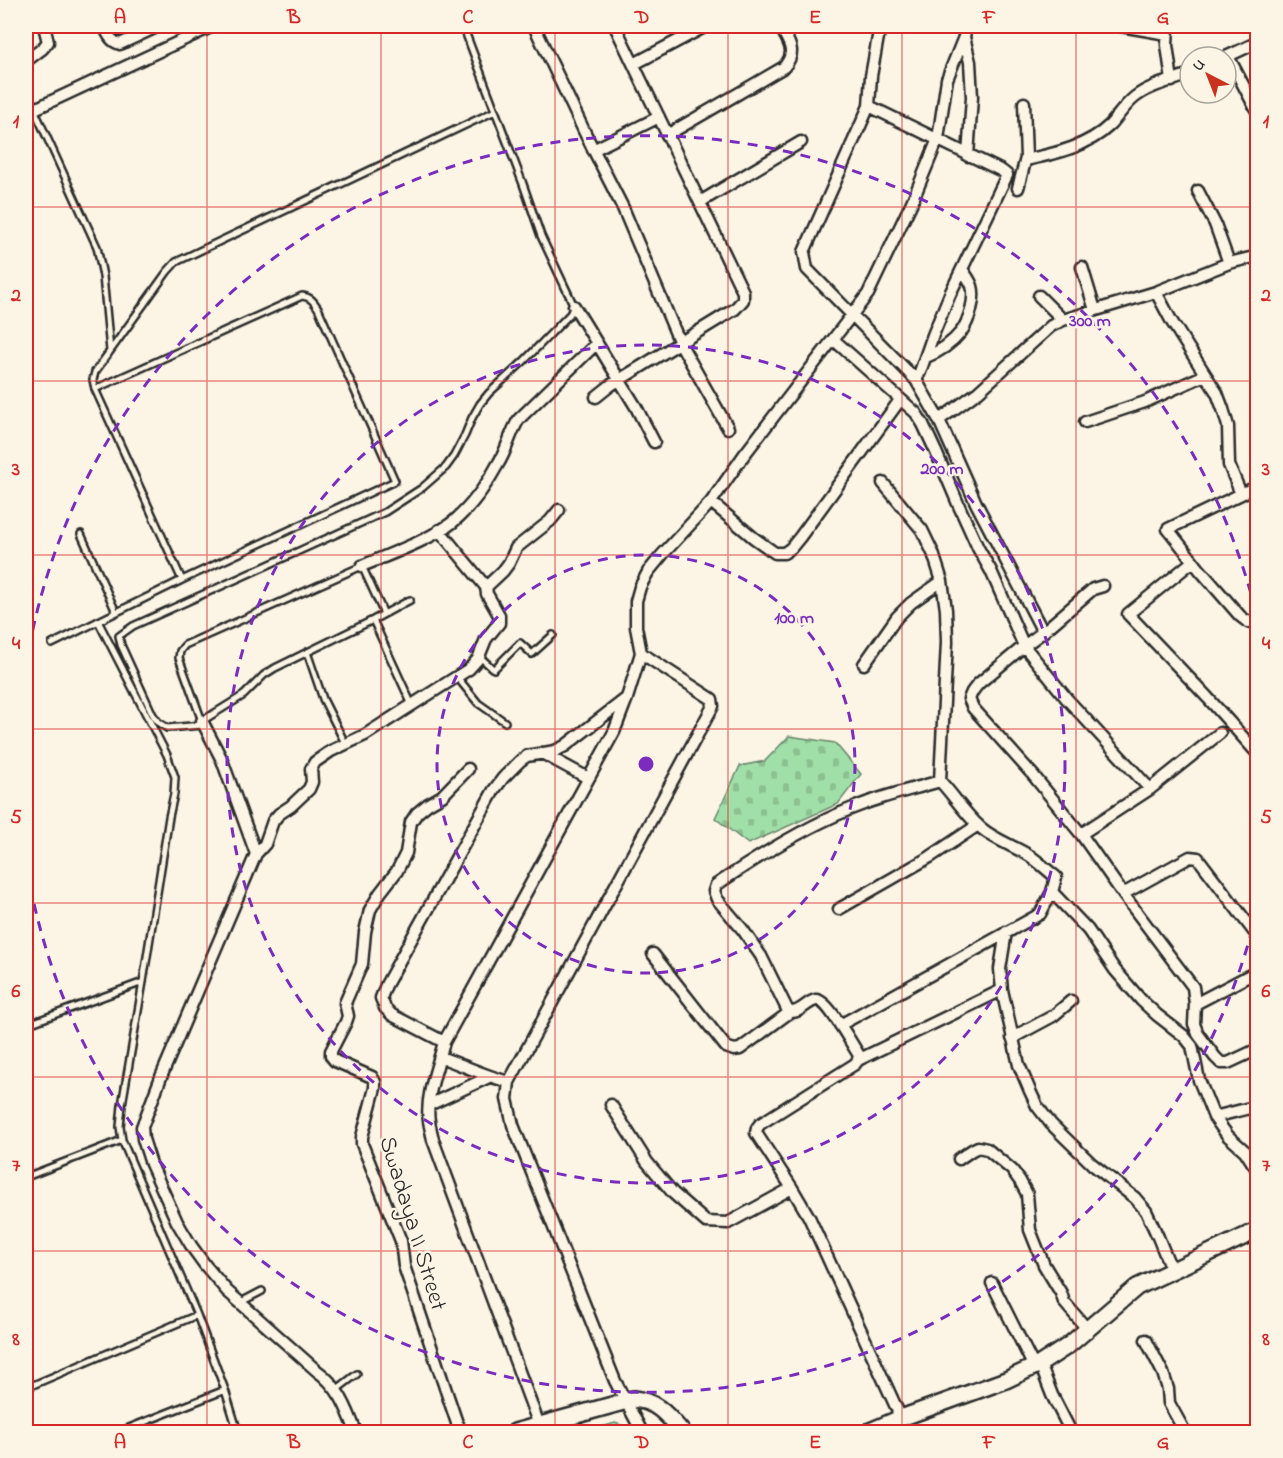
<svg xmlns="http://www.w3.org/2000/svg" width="1283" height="1458" font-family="'Indie Flower',sans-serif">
<defs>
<pattern id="cemetery-stones" width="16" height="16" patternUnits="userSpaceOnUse" patternTransform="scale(1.5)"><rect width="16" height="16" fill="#a1dfa8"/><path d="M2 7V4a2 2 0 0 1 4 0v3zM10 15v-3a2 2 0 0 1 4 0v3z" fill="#8bc091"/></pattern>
<pattern id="park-crowns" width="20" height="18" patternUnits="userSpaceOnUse" patternTransform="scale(1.5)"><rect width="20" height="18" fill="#a1dfa8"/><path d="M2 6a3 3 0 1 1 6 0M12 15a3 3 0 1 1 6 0" fill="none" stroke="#8bc091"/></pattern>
</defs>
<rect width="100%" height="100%" fill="#fcf5e5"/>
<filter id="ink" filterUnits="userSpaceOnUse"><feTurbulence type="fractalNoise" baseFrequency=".0167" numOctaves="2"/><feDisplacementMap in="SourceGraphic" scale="12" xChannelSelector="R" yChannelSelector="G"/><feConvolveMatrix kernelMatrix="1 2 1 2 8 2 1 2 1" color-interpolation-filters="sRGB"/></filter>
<g filter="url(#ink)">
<path fill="url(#cemetery-stones)" stroke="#66856a" stroke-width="1.5" d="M789 736 835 743 861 774 838 804 748 844 715 818 740 766 765 761Z"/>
<path fill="url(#park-crowns)" stroke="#66856a" stroke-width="1.5" d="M615 1423 627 1427 629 1432H584Z"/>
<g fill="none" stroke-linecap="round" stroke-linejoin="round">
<defs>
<path id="lane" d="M34 109 97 247 103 276 110 351
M81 534 116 612
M182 580 95 389 93 380 95 372 167 272 176 262 495 111
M384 614 362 566 185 645 180 651 179 658 202 721 244 695 264 675 275 668 373 620 410 600
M373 620 412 705
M98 621 167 755 175 777 174 794 169 817 143 982 122 1105 120 1127 122 1140 197 1315 225 1390 238 1432
M52 644 182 580 395 481 318 308C313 301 311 297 302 296L95 389
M307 652 323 699 346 745
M480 657 492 668 494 669 520 643 532 654 553 635
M457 677 478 703 505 722
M203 725 167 728 158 722 153 715 121 645 119 636 133 626 385 512 422 488 446 467 454 456 465 435 472 418 480 404 489 393 524 361 570 314 574 306 541 236 523 184 463 26
M26 1025 143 982
M26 1177 122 1140
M241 1302 262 1291
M26 1388 197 1315
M336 1390 357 1374
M119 1432 225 1390"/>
<path id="street" d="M104 26C108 34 110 41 120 44L159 26
M534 26 586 135 623 208 680 343 728 428
M880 26 871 76 869 106 804 252 807 269 916 380 939 420 976 503 1043 632
M1121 26 1167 34
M1168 26 1167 45 1172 81
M964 37 970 62 972 97 968 156
M1228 56 1258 113
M1226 57 1258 42
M26 61 42 49 48 42 44 26
M634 64 706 26
M869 106 1002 171 1007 175 950 294 933 335 920 372 916 380
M26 113 213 26
M667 135 784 67C798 51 788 42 780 26
M593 150 659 117
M1026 158 1030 159C1058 153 1088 146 1110 125 1118 116 1125 105 1135 97 1150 85 1172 81 1190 74
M1018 188 1026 158 1024 103
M1198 191 1215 224 1229 263
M700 202 801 142
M1082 267 1095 310
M1156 292 1172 322 1217 393 1223 409 1228 426 1229 465 1241 494
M1039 296 1063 320
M574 306 636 407 654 442
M834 340 916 413 923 424 936 452 959 506 978 548 991 571 1024 646 1067 699 1150 789
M926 357C939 352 952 343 961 332 969 321 976 299 972 286 970 280 965 274 962 269
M596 397 611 385 735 309 743 300V292L615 26
M939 420 978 392 1051 326 1063 320 1156 292 1229 263 1258 256
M1085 422 1145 402 1205 375
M1258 486 1168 529 1200 570 1240 616 1248 622 1258 620
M711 502 754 538 775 553H784L791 548 800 537 900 400
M439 530 486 587
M1192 562 1128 614 1208 698 1258 754
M362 566C390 554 430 540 453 522 472 506 486 486 498 464 507 450 510 433 519 419L597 343
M1103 586 1093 589 1043 632 1024 646 978 684 972 692 969 699 973 708 1033 775 1081 834 1123 894 1193 987 1195 1004 1194 1024 1198 1034 1215 1057 1221 1063H1228L1258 1049
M641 653 712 699 713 706 509 1082 507 1099 513 1125 615 1381 642 1432
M864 664 897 617 911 603 942 581
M202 721 222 760 256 854 161 1077 142 1127 143 1139 151 1164 177 1222 192 1247 205 1265 227 1291 316 1370C338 1385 347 1408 356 1432
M542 753 588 778
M1081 834 1150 789 1220 733
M256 854 265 844 273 821 279 814 291 806 309 789 312 782 311 769 315 762 331 751 365 735 412 705 469 669 478 659 486 639 499 623V615L487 594 486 587 503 571 509 563 516 548 550 521 559 510
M1052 892 1088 930 1115 970 1141 1000 1157 1015 1184 1036 1192 1046 1199 1080 1214 1117 1228 1136 1245 1151 1258 1171
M1123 894 1190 857 1198 858 1258 937
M839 909 930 857 978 825
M1006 932 1000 969 1002 990 1019 1065 1030 1091 1037 1106 1051 1124 1092 1164 1135 1198 1146 1211 1158 1237 1172 1271
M653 954 726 1047 734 1050 740 1049 790 1012
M1195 1004 1258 971
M840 1025 1040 914 1052 892 1056 877C1047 870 1039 862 1030 856 1014 846 995 840 981 828 965 814 954 796 940 781L947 642 946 610 942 581 933 553 922 530 883 483
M1012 1038 1053 1016 1071 1001
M444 1042 392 1015 385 1008 381 998 386 985 494 790 503 778 520 761 527 756 555 751 565 746 627 698
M440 1057C463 1065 485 1076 509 1082
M858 1060 1002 990
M429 1105 489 1077
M611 1105 647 1162 673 1193 706 1222 728 1223 792 1188
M1214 1117 1258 1106
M959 1159 972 1150 978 1147 987 1149 1012 1170 1020 1181 1027 1194 1030 1230 1044 1265 1061 1293 1064 1302 1087 1329
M992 1283 1034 1367
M1146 1340 1163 1373 1168 1389 1169 1403 1185 1432
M1040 1364 1052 1395 1071 1432
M901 1418 809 1217 792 1188 756 1133 757 1128 760 1124 855 1064 858 1060 859 1055C852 1045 827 998 816 1000 806 1002 801 1013 790 1012L787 1009 761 956 743 930 717 899 714 891 716 885C760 855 811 823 861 805 886 795 914 789 940 781
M539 1425 433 1140C432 1134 430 1128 429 1121 425 1096 438 1066 444 1042L614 732 627 698 641 653 636 627V601L640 587 648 572 662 555 711 502 744 455 868 294 912 202 938 139 947 79 964 37 966 26
M460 1432 404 1266 401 1241 362 1144V1137L375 1088V1082L372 1077 335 1061 331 1056V1051L346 1022 348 1016 345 1003 362 964 365 932 370 910 380 893 397 871 406 853 411 822 417 813 428 804 442 796 468 769"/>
<path id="secondary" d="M515 1432 634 1399C657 1401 668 1416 682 1432
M868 1432 901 1418 1006 1380 1040 1364 1069 1345 1137 1287 1258 1230"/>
</defs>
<use href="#lane" stroke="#2b2b2b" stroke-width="10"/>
<use href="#street" stroke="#2b2b2b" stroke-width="15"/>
<use href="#secondary" stroke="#2b2b2b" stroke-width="20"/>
<use href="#lane" stroke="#fcf5e5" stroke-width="5"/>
<use href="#street" stroke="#fcf5e5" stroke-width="10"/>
<use href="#secondary" stroke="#fcf5e5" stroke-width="15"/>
</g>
</g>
<path fill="none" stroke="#d62828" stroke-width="1.5" stroke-opacity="0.55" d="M207 26V1432M381 26V1432M555 26V1432M728 26V1432M902 26V1432M1076 26V1432M26 207H1258M26 381H1258M26 555H1258M26 729H1258M26 903H1258M26 1077H1258M26 1251H1258"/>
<g fill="none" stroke="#7b2cbf" stroke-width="3" stroke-dasharray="10 8">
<circle cx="646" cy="764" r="209"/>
<circle cx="646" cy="764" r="419"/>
<path d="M1257 911A628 628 0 0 1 26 862M26 666A628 628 0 0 1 1257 617"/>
</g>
<g text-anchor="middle" stroke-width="5" stroke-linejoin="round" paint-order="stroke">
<g font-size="24" fill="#2b2b2b" stroke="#fcf5e5">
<text transform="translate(414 1223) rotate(73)" y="8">Swadaya II Street</text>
</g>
</g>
<circle cx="646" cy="764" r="9" fill="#7b2cbf" stroke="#fcf5e5" stroke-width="3"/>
<g font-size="18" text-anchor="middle" font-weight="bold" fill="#7b2cbf" stroke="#fcf5e5" stroke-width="5" stroke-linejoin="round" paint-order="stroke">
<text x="1090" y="326">300 m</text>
<text x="942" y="474">200 m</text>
<text x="794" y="623">100 m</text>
</g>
<rect width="1283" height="1458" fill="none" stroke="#fcf5e5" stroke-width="66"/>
<g transform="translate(1208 75) rotate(318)"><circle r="28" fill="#fcf5e5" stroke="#a8a49b" stroke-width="1.5"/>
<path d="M0-4.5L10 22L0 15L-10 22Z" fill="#c8321e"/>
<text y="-9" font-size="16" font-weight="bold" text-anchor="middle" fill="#2b2b2b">U</text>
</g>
<rect x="33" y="33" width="1217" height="1392" fill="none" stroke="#d62828" stroke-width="2"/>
<g font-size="20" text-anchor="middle" font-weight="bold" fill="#d62828">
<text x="120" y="23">A</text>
<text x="294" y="23">B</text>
<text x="468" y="23">C</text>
<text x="642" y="23">D</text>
<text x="815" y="23">E</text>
<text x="989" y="23">F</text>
<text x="1163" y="23">G</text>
<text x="16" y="127">1</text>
<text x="1266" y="127">1</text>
<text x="16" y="301">2</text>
<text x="1266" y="301">2</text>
<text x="16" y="475">3</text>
<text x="1266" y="475">3</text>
<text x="16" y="649">4</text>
<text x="1266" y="649">4</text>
<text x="16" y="823">5</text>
<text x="1266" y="823">5</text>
<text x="16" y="997">6</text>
<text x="1266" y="997">6</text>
<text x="16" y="1171">7</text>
<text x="1266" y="1171">7</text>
<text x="16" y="1345">8</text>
<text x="1266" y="1345">8</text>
<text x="120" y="1448">A</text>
<text x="294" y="1448">B</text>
<text x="468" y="1448">C</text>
<text x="642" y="1448">D</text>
<text x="815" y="1448">E</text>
<text x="989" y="1448">F</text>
<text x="1163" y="1448">G</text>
</g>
</svg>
